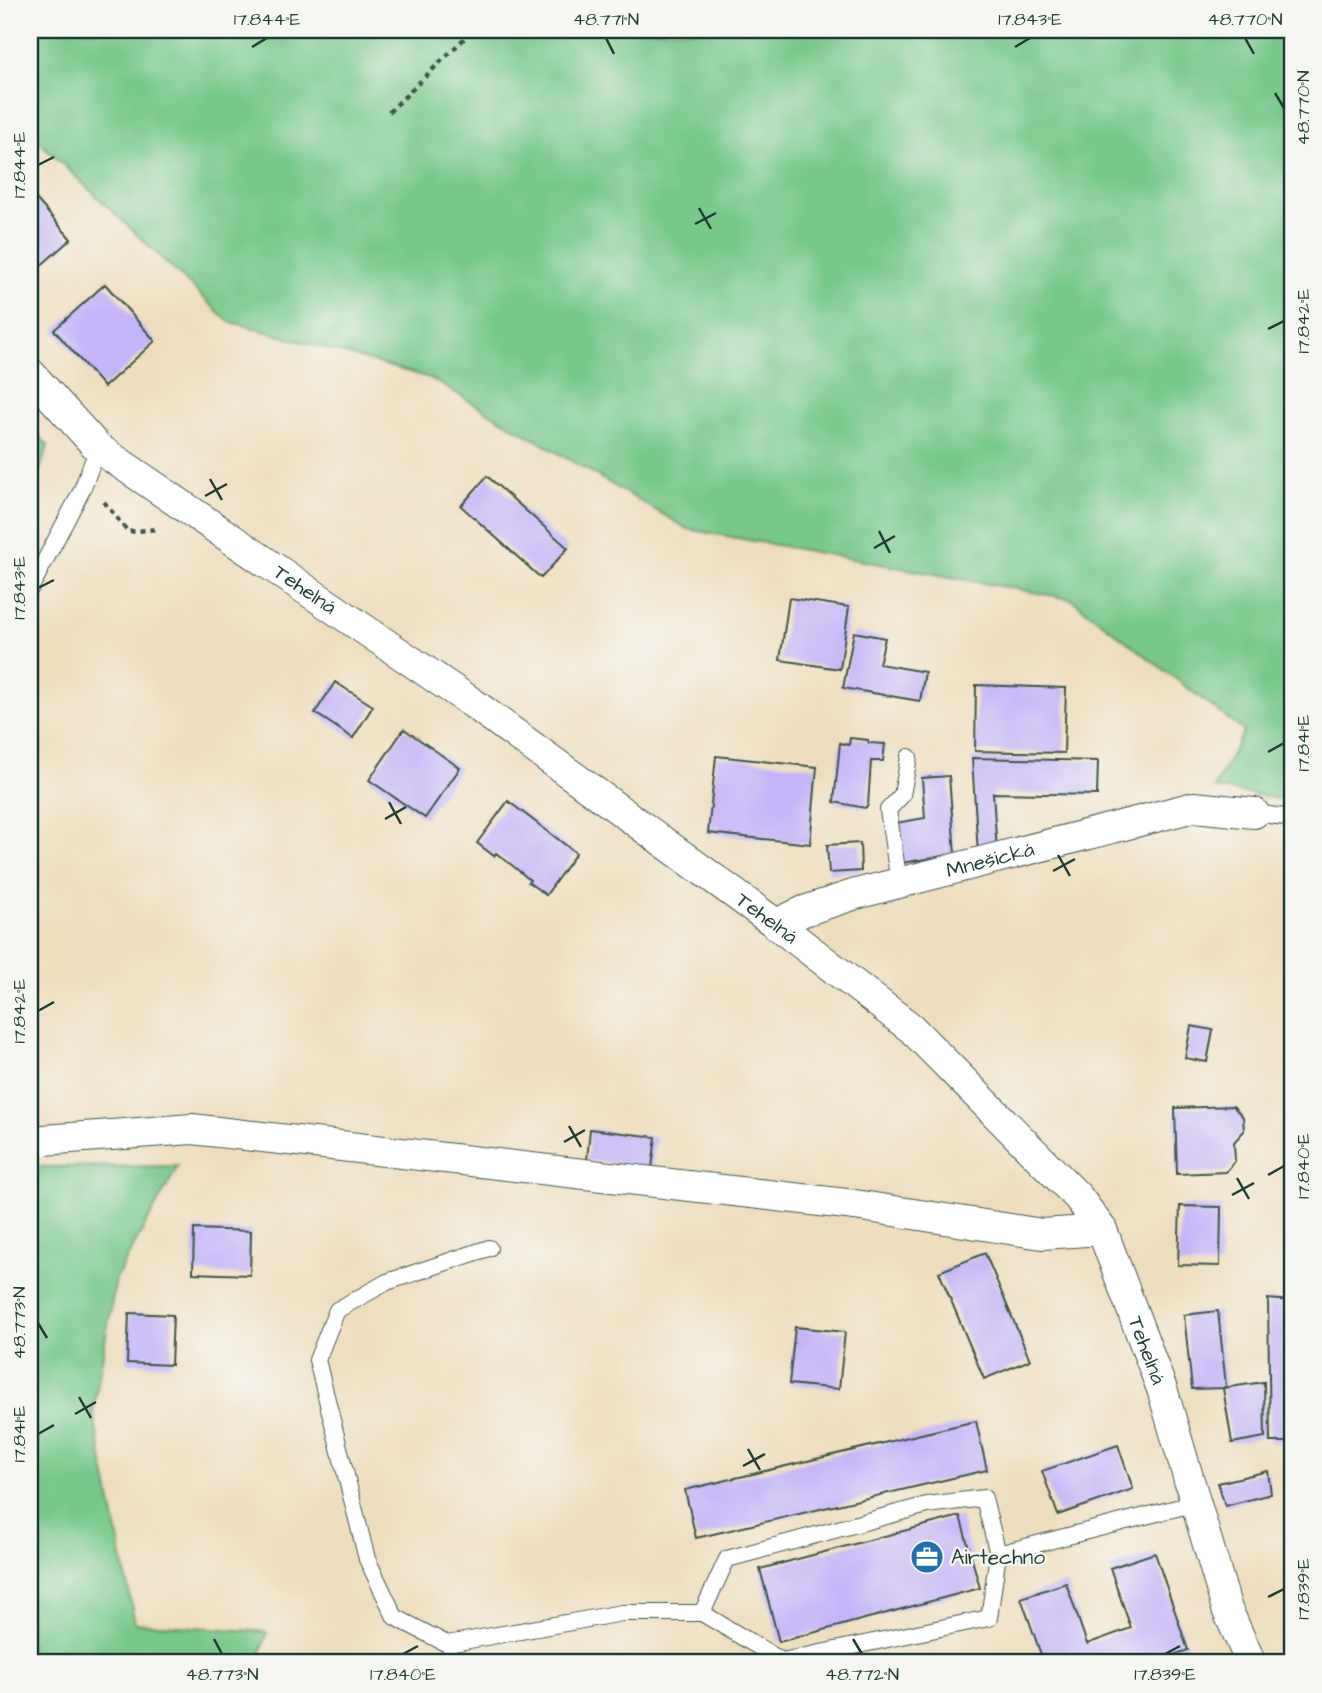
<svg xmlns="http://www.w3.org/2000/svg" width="1322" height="1693" font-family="'Architects Daughter',sans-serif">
<rect width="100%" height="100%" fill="#f6f6f2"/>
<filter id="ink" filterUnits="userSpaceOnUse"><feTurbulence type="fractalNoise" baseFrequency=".0143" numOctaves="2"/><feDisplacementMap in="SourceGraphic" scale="14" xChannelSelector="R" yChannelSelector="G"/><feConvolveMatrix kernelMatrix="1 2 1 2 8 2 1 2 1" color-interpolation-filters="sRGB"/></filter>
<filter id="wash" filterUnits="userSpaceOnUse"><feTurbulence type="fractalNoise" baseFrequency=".00686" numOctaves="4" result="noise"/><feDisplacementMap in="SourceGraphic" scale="28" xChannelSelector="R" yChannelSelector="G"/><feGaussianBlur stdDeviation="1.57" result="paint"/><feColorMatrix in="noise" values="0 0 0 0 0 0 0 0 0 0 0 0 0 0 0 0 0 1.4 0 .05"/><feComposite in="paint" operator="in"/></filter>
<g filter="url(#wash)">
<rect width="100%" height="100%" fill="#efdebd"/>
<path fill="#77c88a" stroke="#4b825f" stroke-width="2" d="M30 30H1292V801L1214 788 1244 731 1071 599 688 529 430 378 228 321 30 133Z
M30 425 48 446 30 498Z
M178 1166 116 1278 93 1412 135 1623 267 1632 258 1663H30V1167Z"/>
<g id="blocks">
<path fill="#c4b4f8" d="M30 192 71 239 30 275Z
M105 284 155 341 104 387 54 330Z
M487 476 568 548 541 578 461 506Z
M789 598 849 607 840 669 780 660Z
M854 632 885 638 879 664 925 672 920 701 843 688Z
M335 682 373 706 353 738 315 713Z
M976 685 1066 688 1064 753 975 751Z
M404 729 460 768 425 818 369 780Z
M850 738 868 740 869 743 885 744 883 761H871L868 805 865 808 834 802 840 743 849 745Z
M716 756 817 767 810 844 708 833Z
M972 758 1098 761 1097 795 993 793 997 852 978 854Z
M949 776 955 854 902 863 896 823 925 818 922 778Z
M508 801 576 853 546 895 528 882 530 880 513 866 496 853 494 856 477 843Z
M860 843 861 871 829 873 827 845Z
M1191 1026 1213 1030 1207 1062 1185 1058Z
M1233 1106 1243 1117 1244 1131 1234 1142 1235 1161 1226 1172 1177 1174 1175 1108Z
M590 1129 656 1137 652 1168 587 1160Z
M1180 1206 1221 1207 1220 1266 1178 1265Z
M194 1229 251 1231 250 1275 193 1273Z
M985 1253 1030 1360 984 1379 939 1272Z
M1268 1299 1292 1301V1442H1270Z
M1218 1311 1226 1386 1223 1388 1264 1382 1265 1437 1232 1443 1223 1388 1192 1389 1184 1315Z
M129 1313 173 1315 171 1365 127 1363Z
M795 1327 845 1332 839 1389 789 1384Z
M976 1421 987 1470 696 1538 685 1490Z
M1118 1445 1133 1489 1058 1515 1042 1471Z
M1268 1471 1271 1494 1225 1506 1218 1483Z
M960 1516 980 1588 779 1642 760 1569Z
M1155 1553 1188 1650 1150 1663H1044L1021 1598 1066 1583 1087 1644 1131 1628 1110 1568Z"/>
</g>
</g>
<g filter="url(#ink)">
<use href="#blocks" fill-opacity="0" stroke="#3e5549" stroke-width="2"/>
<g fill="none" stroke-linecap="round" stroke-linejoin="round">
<defs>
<path id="service" d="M30 589 81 492 98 448
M1254 813 1292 818
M899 883 888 810 902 795 909 757
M489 1248 387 1282 337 1310 317 1360 367 1559 395 1617 447 1644 622 1613H702L782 1661 989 1618 998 1554 1196 1503
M702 1613 727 1559 927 1505 984 1498 998 1554"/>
<g id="minor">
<path id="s1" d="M30 373 98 448 474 704 776 924 911 1028 1078 1197 1102 1230 1163 1392 1227 1609 1251 1663"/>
<path id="s2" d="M776 924 804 911 856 894 1194 807 1254 813"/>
<path d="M30 1141 192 1129 855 1205 1042 1234 1102 1230"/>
</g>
</defs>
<use href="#service" stroke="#3e5549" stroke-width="18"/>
<use href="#minor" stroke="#3e5549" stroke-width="32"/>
<path stroke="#3e5549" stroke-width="4.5" stroke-dasharray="5 5" stroke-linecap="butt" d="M389 112 473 30
M104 502 128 532 158 529"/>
<use href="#service" stroke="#fff" stroke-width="16"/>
<use href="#minor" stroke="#fff" stroke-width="30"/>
</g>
</g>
<path fill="none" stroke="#1f3d34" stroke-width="2.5" d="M606 38 614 54M1245 38 1254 54M252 47 267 38M1015 47 1030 38M1275 93 1284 108M38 165 54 157M699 208 711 229M695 224 716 213M1268 329 1284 321M210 479 222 500M205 496 227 484M879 531 890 553M874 548 895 536M38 588 54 580M1268 752 1284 743M389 802 401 824M385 819 406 807M1058 855 1070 876M1053 871 1075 859M38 1011 54 1002M569 1126 581 1147M564 1142 585 1130M1268 1175 1284 1166M1237 1178 1249 1199M1232 1195 1254 1183M38 1323 47 1338M79 1397 91 1418M75 1414 96 1402M38 1434 54 1425M748 1449 760 1470M743 1466 765 1454M1268 1597 1284 1589M214 1639 222 1654M853 1639 862 1654M403 1654 418 1646M1165 1654 1180 1646"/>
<defs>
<symbol id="office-disc" viewBox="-11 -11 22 22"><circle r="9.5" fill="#1f6fb2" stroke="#f6f6f2"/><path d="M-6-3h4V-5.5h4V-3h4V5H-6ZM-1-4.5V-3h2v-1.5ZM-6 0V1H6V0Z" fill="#fff"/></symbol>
</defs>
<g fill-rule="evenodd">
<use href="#office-disc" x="908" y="1538" width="38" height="38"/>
</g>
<g text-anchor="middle" stroke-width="5" stroke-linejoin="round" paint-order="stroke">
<g font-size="21" fill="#1f3d34" stroke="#f6f6f2">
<text dy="7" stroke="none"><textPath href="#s1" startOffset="352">Tehelná</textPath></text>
<text dy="7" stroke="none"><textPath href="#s2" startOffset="224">Mnešická</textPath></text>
<text dy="7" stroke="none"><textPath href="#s1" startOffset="919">Tehelná</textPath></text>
<text dy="7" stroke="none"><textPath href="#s1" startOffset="1507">Tehelná</textPath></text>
</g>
<g font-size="21" fill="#1f3d34" stroke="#f6f6f2" text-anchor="start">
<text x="951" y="1564">Airtechno</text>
</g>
</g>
<rect width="1322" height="1693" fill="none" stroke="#f6f6f2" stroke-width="77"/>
<rect x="38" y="38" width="1246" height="1616" fill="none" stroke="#1f3d34" stroke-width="2.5"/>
<g font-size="18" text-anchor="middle" fill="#1f3d34">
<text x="267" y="25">17.844°E</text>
<text x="606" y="25">48.771°N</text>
<text x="1030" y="25">17.843°E</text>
<text x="1245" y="25">48.770°N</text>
<text transform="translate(1303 108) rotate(-90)" y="6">48.770°N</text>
<text transform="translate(19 165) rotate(-90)" y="6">17.844°E</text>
<text transform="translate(1303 321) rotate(-90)" y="6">17.842°E</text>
<text transform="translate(19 588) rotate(-90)" y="6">17.843°E</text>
<text transform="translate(1303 743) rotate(-90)" y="6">17.841°E</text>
<text transform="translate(19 1011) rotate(-90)" y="6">17.842°E</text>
<text transform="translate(1303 1166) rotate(-90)" y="6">17.840°E</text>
<text transform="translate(19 1323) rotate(-90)" y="6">48.773°N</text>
<text transform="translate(19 1434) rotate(-90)" y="6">17.841°E</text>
<text transform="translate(1303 1589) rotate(-90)" y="6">17.839°E</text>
<text x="222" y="1680">48.773°N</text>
<text x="403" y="1680">17.840°E</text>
<text x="862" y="1680">48.772°N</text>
<text x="1165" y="1680">17.839°E</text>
</g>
</svg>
